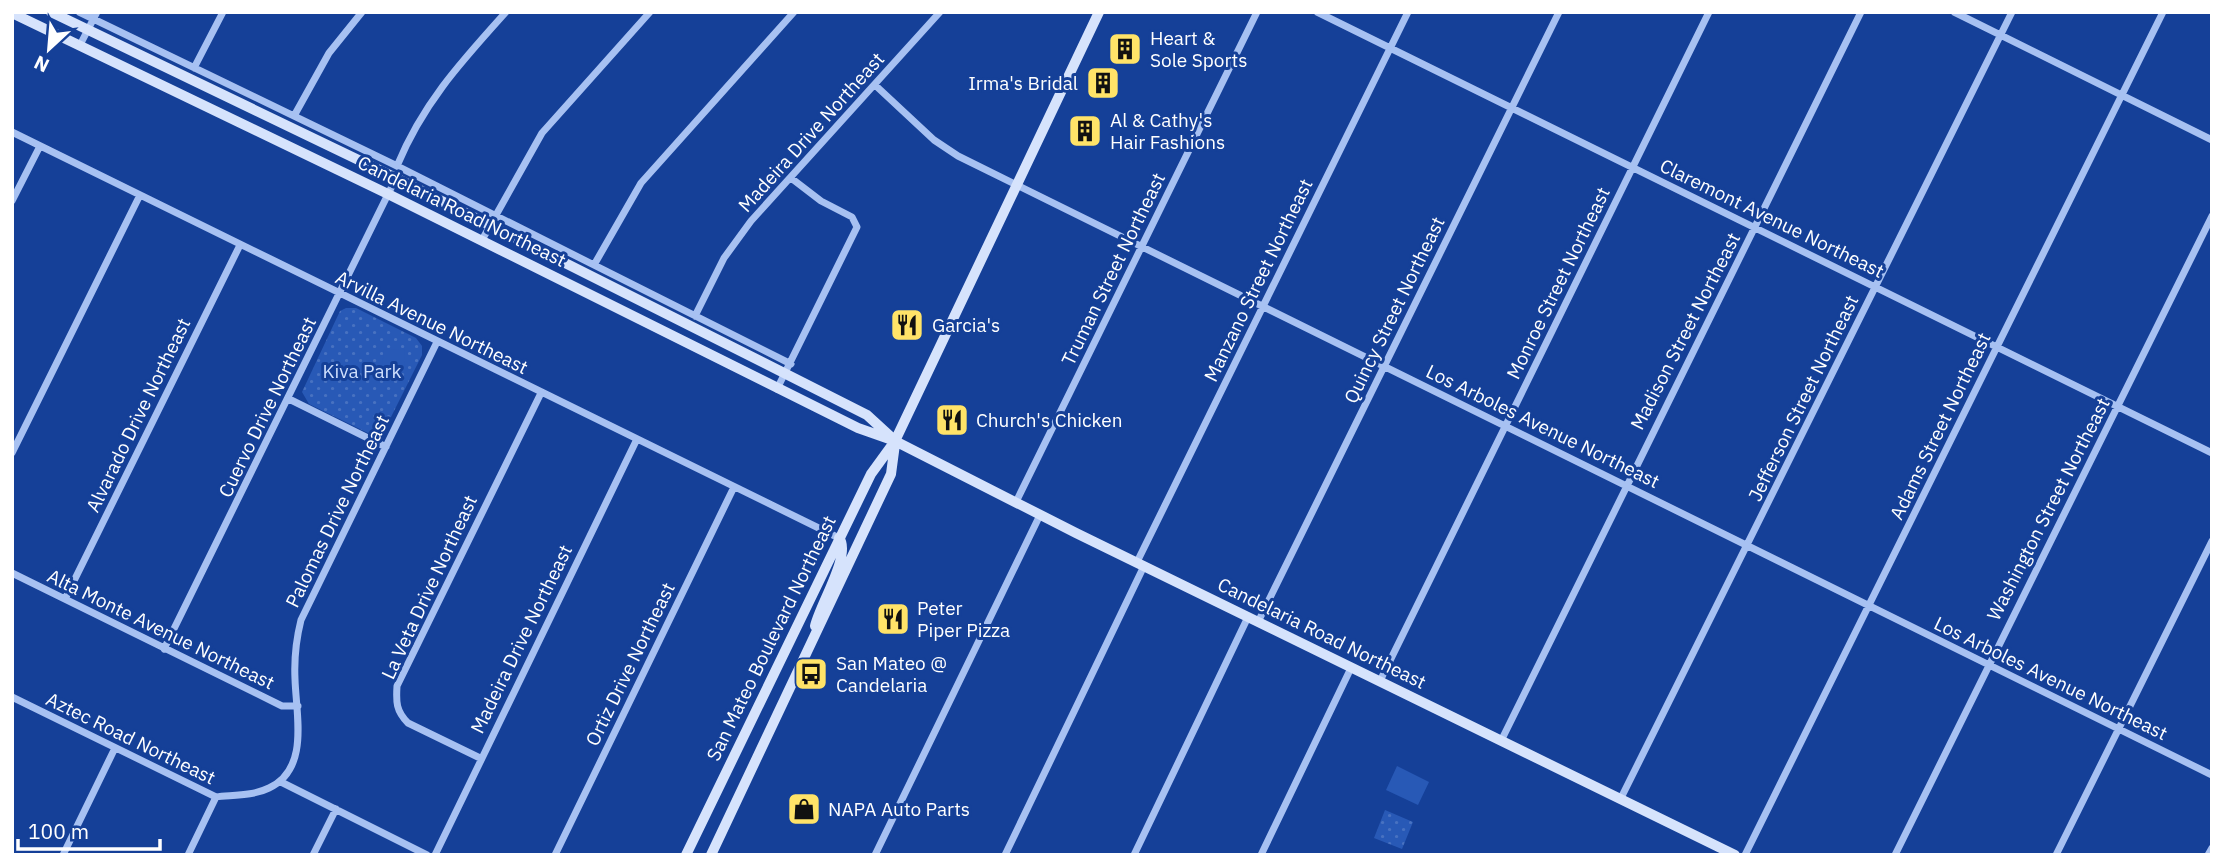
<svg xmlns="http://www.w3.org/2000/svg" width="2224" height="867" font-family="'IBM Plex Sans',sans-serif">
<defs>
<pattern id="park-dots" width="8" height="8" patternUnits="userSpaceOnUse" patternTransform="scale(1.75)"><rect width="8" height="8" fill="#2859b6"/><path d="M2 2h.1M6 6h.1" fill="none" stroke="#4872c1" stroke-width="1.8" stroke-linecap="round"/></pattern>
</defs>
<rect width="100%" height="100%" fill="#154098"/>
<path fill="url(#park-dots)" d="M346 308H356L416 338 422 346V355L385 429 377 434 368 433 309 404 302 392 340 311Z
M1385 810 1413 822 1402 849 1374 838Z"/>
<path fill="#2859b6" d="M404 349 405 366 382 367 384 350Z
M1397 766 1429 782 1418 805 1386 790Z"/>
<g fill="none" stroke-linecap="round" stroke-linejoin="round">
<path stroke="#a7c1f2" stroke-width="7" d="M79 12 393 164 791 364
M1317 12 2212 453
M1954 12 2212 140
M80 45 97 12
M194 68 223 12
M875 85 934 140 958 156 2212 775
M294 116 329 53 362 12
M12 132 839 538
M397 166C423 103 461 62 506 12
M12 201 40 146
M482 240 542 133 650 12
M594 265 641 183 794 12
M695 316 724 258 751 221 940 12
M777 389 857 227 852 217 821 201 791 178
M289 399 386 447
M12 453 140 195
M1016 502 1257 12
M1137 562 1408 12
M12 573 282 706H298
M65 599 240 245
M1258 622 1559 12
M164 649 396 178
M1380 681 1709 12
M12 697 216 797C233 795 253 796 269 788 310 769 296 715 295 679 294 658 296 640 301 620L437 342
M1502 739 1861 12
M480 758 408 723C396 711 396 702 397 686L541 393
M281 782 427 855
M1621 798 2012 12
M63 855 115 748
M188 855 216 797
M313 855 336 809
M435 855 637 439
M555 855 734 487
M875 855 1040 515
M1005 855 1144 566
M1134 855 1248 617
M1261 855 1351 668
M1745 855 2163 12
M1895 855 2212 216
M2056 855 2212 541
M2208 855 2212 848"/>
<path stroke="#d6e3fc" stroke-width="10" d="M51 12 396 178 786 374 867 415 891 437
M12 13 388 194 858 428 895 441 1076 533 1735 855
M815 626C820 604 852 554 839 538
M686 855 871 474 895 441 1099 12
M711 855 891 474 895 444"/>
</g>
<defs>
<symbol id="building-square" viewBox="-11 -11 22 22"><rect x="-9" y="-9" width="18" height="18" rx="4" fill="#ffe368" stroke="#154098"/><path d="M-4-6H4V6H1V3H-1V6H-4ZM-2.5-4.3h1.7v1.8h-1.7ZM.8-4.3h1.7v1.8H.8ZM-2.5-1h1.7V.8h-1.7ZM.8-1h1.7V.8H.8Z" fill="#111"/></symbol>
<symbol id="restaurant-square" viewBox="-11 -11 22 22"><rect x="-9" y="-9" width="18" height="18" rx="4" fill="#ffe368" stroke="#154098"/><path d="M-5-6h1v4h1v-4h1v4h1v-4h1v5L-1.5 .5V6h-2V.5L-5-1ZM5-6V6H3V1.5H1.5Q1.5-4 5-6Z" fill="#111"/></symbol>
<symbol id="bus-square" viewBox="-11 -11 22 22"><rect x="-9" y="-9" width="18" height="18" rx="4" fill="#ffe368" stroke="#154098"/><path d="M-5-6H5V4H4V6H2V4H-2V6H-4V4H-5ZM-3.5-4V0h7V-4ZM-3.5 1.2v1.5H-2V1.2ZM2 1.2v1.5H3.5V1.2Z" fill="#111"/></symbol>
<symbol id="shop-square" viewBox="-11 -11 22 22"><rect x="-9" y="-9" width="18" height="18" rx="4" fill="#ffe368" stroke="#154098"/><path d="M-5-2.5h2.3a2.7 3.5 0 0 1 5.4 0H5L5.5 6h-11ZM-1.5-2.5h3a1.5 2.3 0 0 0-3 0Z" fill="#111"/></symbol>
</defs>
<g fill-rule="evenodd">
<use href="#building-square" x="1106" y="30" width="38" height="38"/>
<use href="#building-square" x="1084" y="64" width="38" height="38"/>
<use href="#building-square" x="1066" y="112" width="38" height="38"/>
<use href="#restaurant-square" x="888" y="306" width="38" height="38"/>
<use href="#restaurant-square" x="933" y="401" width="38" height="38"/>
<use href="#restaurant-square" x="874" y="600" width="38" height="38"/>
<use href="#bus-square" x="792" y="655" width="38" height="38"/>
<use href="#shop-square" x="785" y="790" width="38" height="38"/>
</g>
<g text-anchor="middle" stroke-width="6" stroke-linejoin="round" paint-order="stroke">
<g font-size="19" fill="#fff" stroke="#154098" text-anchor="start">
<text x="1150" y="45">Heart &amp;<tspan x="1150" dy="22">Sole Sports</tspan></text>
<text x="1078" y="90" text-anchor="end">Irma's Bridal</text>
<text x="1110" y="127">Al &amp; Cathy's<tspan x="1110" dy="22">Hair Fashions</tspan></text>
<text x="932" y="332">Garcia's</text>
<text x="976" y="427">Church's Chicken</text>
<text x="917" y="615">Peter<tspan x="917" dy="22">Piper Pizza</tspan></text>
<text x="836" y="670">San Mateo @<tspan x="836" dy="22">Candelaria</tspan></text>
<text x="828" y="816">NAPA Auto Parts</text>
</g>
<g font-size="19" fill="#fff" stroke="#154098">
<text transform="translate(811 132) rotate(-48)" y="7">Madeira Drive Northeast</text>
<text transform="translate(462 211) rotate(26)" y="7">Candelaria Road Northeast</text>
<text transform="translate(1772 218) rotate(26)" y="7">Claremont Avenue Northeast</text>
<text transform="translate(1113 269) rotate(-64)" y="7">Truman Street Northeast</text>
<text transform="translate(1258 280) rotate(-64)" y="7">Manzano Street Northeast</text>
<text transform="translate(1558 283) rotate(-64)" y="7">Monroe Street Northeast</text>
<text transform="translate(1394 310) rotate(-64)" y="7">Quincy Street Northeast</text>
<text transform="translate(432 322) rotate(26)" y="7">Arvilla Avenue Northeast</text>
<text transform="translate(1685 331) rotate(-63)" y="7">Madison Street Northeast</text>
<text transform="translate(1803 398) rotate(-64)" y="7">Jefferson Street Northeast</text>
<text transform="translate(267 407) rotate(-64)" y="7">Cuervo Drive Northeast</text>
<text transform="translate(138 415) rotate(-64)" y="7">Alvarado Drive Northeast</text>
<text transform="translate(1543 426) rotate(26)" y="7">Los Arboles Avenue Northeast</text>
<text transform="translate(1940 426) rotate(-64)" y="7">Adams Street Northeast</text>
<text transform="translate(2048 509) rotate(-63)" y="7">Washington Street Northeast</text>
<text transform="translate(337 511) rotate(-64)" y="7">Palomas Drive Northeast</text>
<text transform="translate(429 587) rotate(-65)" y="7">La Veta Drive Northeast</text>
<text transform="translate(161 629) rotate(26)" y="7">Alta Monte Avenue Northeast</text>
<text transform="translate(1322 633) rotate(26)" y="7">Candelaria Road Northeast</text>
<text transform="translate(771 638) rotate(-64)" y="7">San Mateo Boulevard Northeast</text>
<text transform="translate(521 639) rotate(-64)" y="7">Madeira Drive Northeast</text>
<text transform="translate(630 664) rotate(-64)" y="7">Ortiz Drive Northeast</text>
<text transform="translate(2051 678) rotate(26)" y="7">Los Arboles Avenue Northeast</text>
<text transform="translate(131 738) rotate(26)" y="7">Aztec Road Northeast</text>
</g>
<g font-size="19" fill="#cfdffd" stroke="#154098">
<text x="362" y="378">Kiva Park</text>
</g>
</g>
<rect width="2224" height="867" fill="none" stroke="#ffffff" stroke-width="28"/>
<g transform="translate(49 49) rotate(206)" stroke="#154098" stroke-width="5" paint-order="stroke">
<path d="M0-5L12 26L0 18L-12 26Z" fill="#ffffff"/>
<text y="-10" font-size="19" font-weight="bold" text-anchor="middle" fill="#ffffff">N</text>
</g>
<path d="M18 839v10h142v-10" fill="none" stroke="#ffffff" stroke-width="3.5"/>
<text x="28" y="839" font-size="21" fill="#ffffff" stroke="#154098" stroke-width="5" paint-order="stroke">100 m</text>
</svg>
